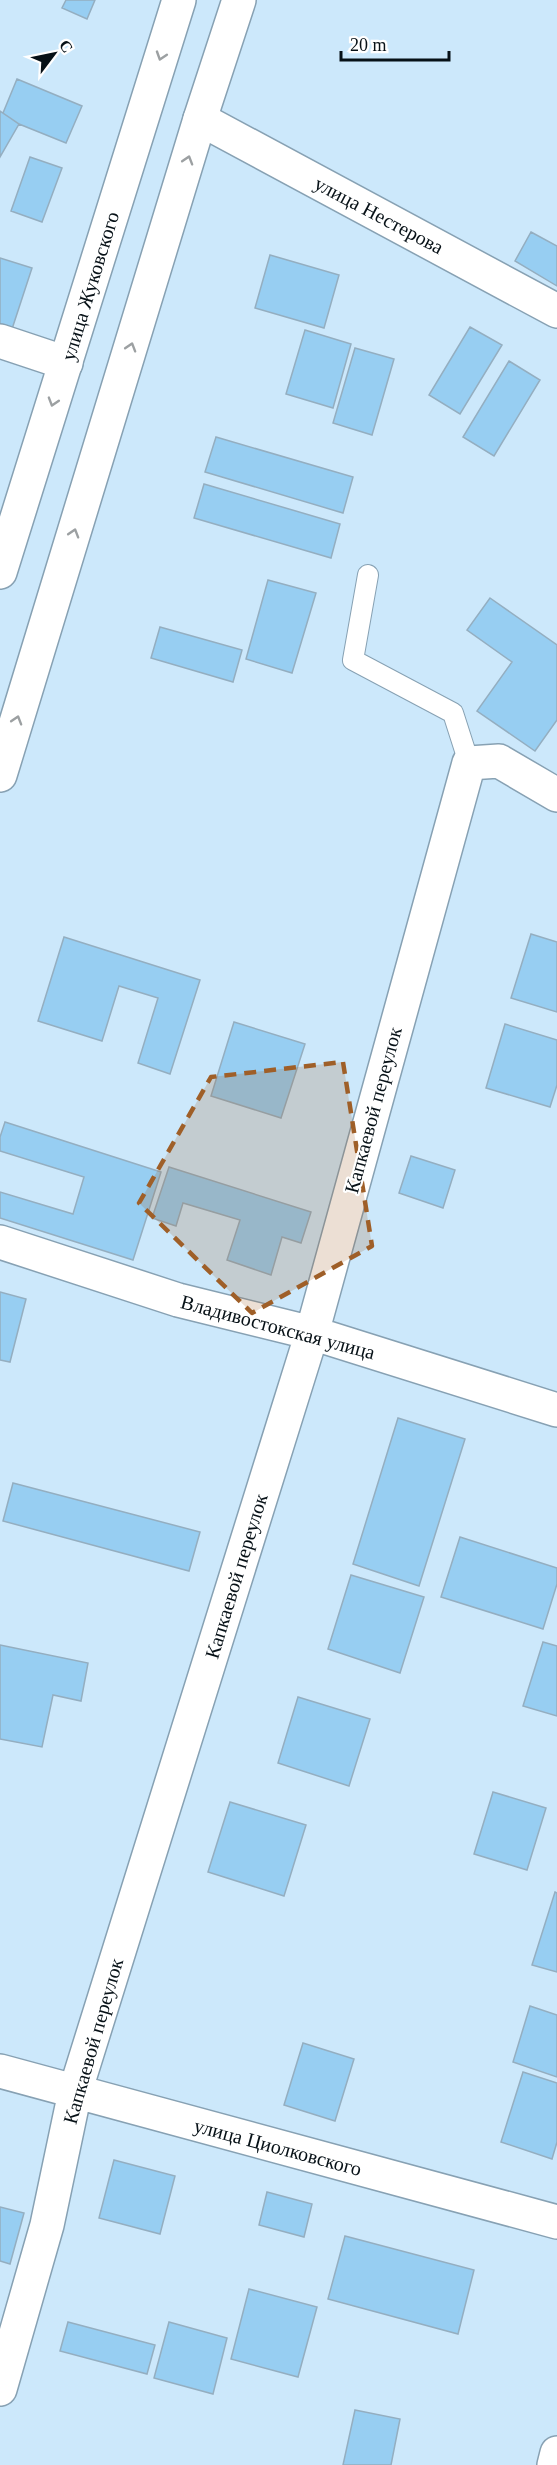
<svg xmlns="http://www.w3.org/2000/svg" width="557" height="2465" font-family="'Times New Roman',serif">
<rect width="100%" height="100%" fill="#cce8fb"/>
<path fill="#97cef2" stroke="#94aec0" stroke-width="1.5" d="M66 0H95L87 19 62 8Z
M17 79 82 106 66 143 19 124 3 113Z
M0 111 19 124 0 157Z
M30 157 62 168 42 222 11 211Z
M531 232 557 246V286L515 261Z
M270 255 339 275 324 328 255 308Z
M0 258 32 268 12 329 0 326Z
M470 327 502 345 460 414 429 395Z
M305 330 351 344 333 408 286 394Z
M355 348 394 359 372 435 333 423Z
M509 361 540 380 494 456 463 437Z
M216 437 353 477 343 513 205 472Z
M204 484 340 524 331 558 194 518Z
M268 580 316 593 292 673 246 659Z
M490 598 557 645V720L535 751 477 711 512 662 467 630Z
M160 627 242 650 233 682 151 658Z
M531 934 557 942V1012L511 998Z
M64 937 200 980 170 1074 138 1063 158 998 119 986 102 1041 38 1021Z
M234 1022 305 1044 281 1118 211 1096Z
M505 1024 557 1040V1085L550 1107 486 1088Z
M5 1122 161 1172 133 1260 0 1218V1192L73 1214 84 1177 0 1151V1137Z
M411 1156 455 1170 443 1208 399 1193Z
M169 1167 311 1212 301 1243 282 1237 271 1275 227 1260 240 1220 183 1203 176 1226 152 1218Z
M0 1292 26 1299 10 1362 0 1360Z
M398 1418 465 1439 419 1586 353 1564Z
M13 1483 200 1532 189 1571 3 1521Z
M460 1537 557 1568V1584L543 1629 441 1597Z
M351 1575 424 1597 400 1673 328 1649Z
M543 1642 557 1646V1716L523 1706Z
M0 1645 88 1663 81 1701 53 1695 42 1747 0 1739Z
M298 1697 370 1719 349 1786 278 1763Z
M493 1792 546 1808 527 1870 474 1854Z
M230 1802 306 1825 284 1896 208 1872Z
M555 1892 557 1893V1972L532 1965Z
M530 2006 557 2015V2077L513 2062Z
M303 2043 354 2059 335 2121 284 2105Z
M523 2072 557 2083V2142L552 2159 501 2142Z
M114 2160 175 2176 160 2234 99 2218Z
M267 2192 312 2204 304 2237 259 2225Z
M0 2207 24 2213 10 2264 0 2261Z
M345 2236 474 2270 458 2334 328 2299Z
M249 2289 317 2307 298 2377 231 2359Z
M68 2322 155 2345 147 2374 60 2351Z
M169 2322 227 2338 213 2394 154 2378Z
M355 2410 400 2419 391 2465H343Z"/>
<g fill="none" stroke-linecap="round" stroke-linejoin="round">
<defs>
<path id="lane" d="M368 575 353 660 453 713 469 763"/>
<path id="street" d="M200 119 557 311
M0 341 66 363
M0 1242 178 1300 312 1333 557 1410
M0 2071 557 2222
M0 2389 47 2225 75 2092 312 1333 469 763 499 761 557 795
M554 2465 557 2453"/>
<path id="primary" d="M0 572 179 0
M0 775 200 119 239 0"/>
</defs>
<use href="#lane" stroke="#87a1b3" stroke-width="22"/>
<use href="#street" stroke="#87a1b3" stroke-width="36"/>
<use href="#primary" stroke="#87a1b3" stroke-width="36"/>
<use href="#lane" stroke="#fff" stroke-width="20"/>
<use href="#street" stroke="#fff" stroke-width="33"/>
<use href="#primary" stroke="#fff" stroke-width="33"/>
</g>
<defs><path id="oneway-chevron" d="M-2-3.5L2.5 0L-2 3.5" fill="none" stroke-width="1.6" stroke-linecap="round" stroke-linejoin="round" transform="scale(1.5)"/></defs>
<g stroke="#9ca0a2">
<use href="#oneway-chevron" transform="translate(161 56) rotate(108)"/>
<use href="#oneway-chevron" transform="translate(188 160) rotate(-73)"/>
<use href="#oneway-chevron" transform="translate(131 347) rotate(-73)"/>
<use href="#oneway-chevron" transform="translate(53 402) rotate(107)"/>
<use href="#oneway-chevron" transform="translate(74 533) rotate(-73)"/>
<use href="#oneway-chevron" transform="translate(17 720) rotate(-73)"/>
</g>
<path fill="#9f5f28" fill-opacity="0.2" stroke="#9f5f28" stroke-width="4.5" stroke-dasharray="12 8" stroke-linejoin="round" d="M343 1062 372 1246 252 1313 139 1203 211 1077Z"/>
<g text-anchor="middle" stroke-width="4.5" stroke-linejoin="round" paint-order="stroke">
<g font-size="20" fill="#071117" stroke="#fff">
<text transform="translate(379 215) rotate(28)" y="7">улица Нестерова</text>
<text transform="translate(90 286) rotate(-73)" y="7">улица Жуковского</text>
<text transform="translate(373 1110) rotate(-75)" y="7">Капкаевой переулок</text>
<text transform="translate(278 1327) rotate(15)" y="7">Владивостокская улица</text>
<text transform="translate(236 1576) rotate(-73)" y="7">Капкаевой переулок</text>
<text transform="translate(93 2041) rotate(-74)" y="7">Капкаевой переулок</text>
<text transform="translate(278 2147) rotate(15)" y="7">улица Циолковского</text>
</g>
</g>
<g transform="translate(54 54) rotate(58)" stroke="#ffffff" stroke-width="4.5" paint-order="stroke">
<path d="M0-4.5L10 22L0 15L-10 22Z" fill="#071117"/>
<text y="-9" font-size="16" font-weight="bold" text-anchor="middle" fill="#071117">С</text>
</g>
<path d="M341 51v9h108v-9" fill="none" stroke="#071117" stroke-width="3"/>
<text x="350" y="51" font-size="18" fill="#071117" stroke="#ffffff" stroke-width="4.5" paint-order="stroke">20 m</text>
</svg>
